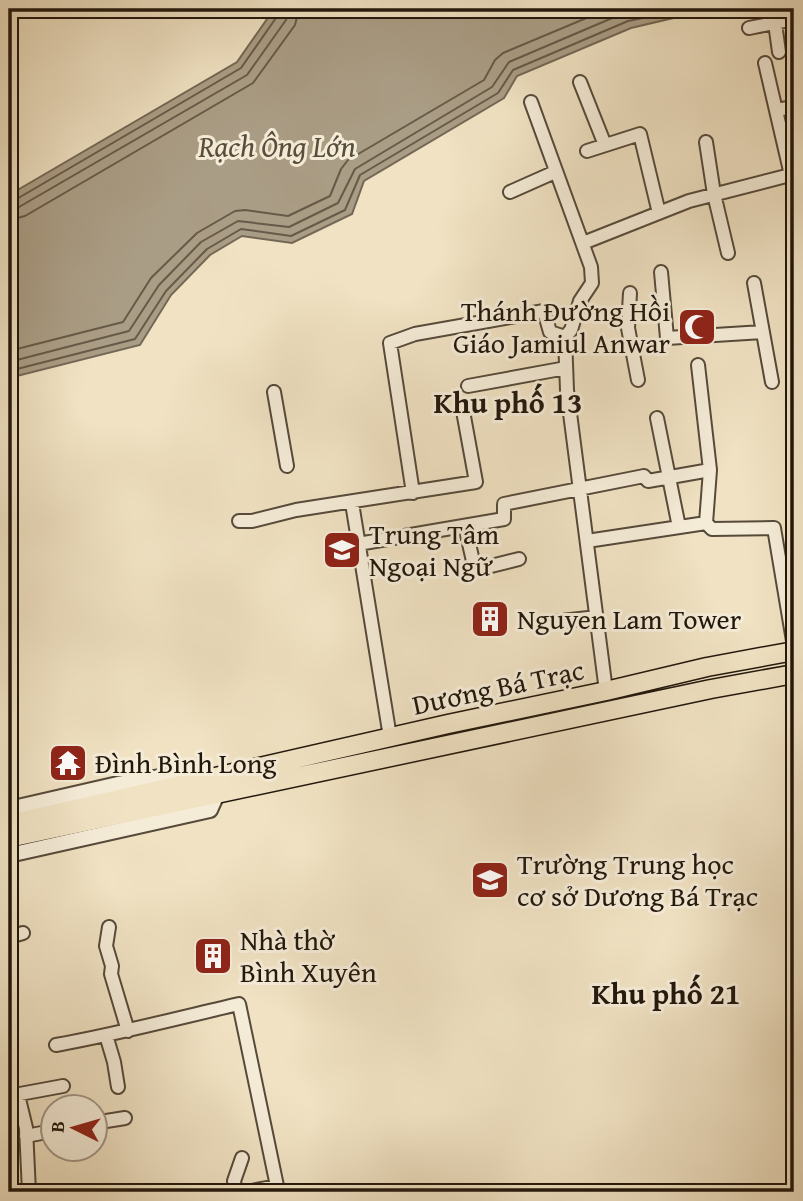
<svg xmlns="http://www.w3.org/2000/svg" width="803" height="1201" font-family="'Gentium Book Plus',serif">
<rect width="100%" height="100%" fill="#f0e2c3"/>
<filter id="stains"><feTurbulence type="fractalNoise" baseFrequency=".00286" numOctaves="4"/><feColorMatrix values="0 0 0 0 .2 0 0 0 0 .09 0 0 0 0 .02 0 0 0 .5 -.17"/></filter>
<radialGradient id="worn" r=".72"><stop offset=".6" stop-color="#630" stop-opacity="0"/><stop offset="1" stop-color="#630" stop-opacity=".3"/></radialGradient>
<path fill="#aa9d85" stroke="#746755" stroke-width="2" d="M274 9H712L631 28 517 76 504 98 364 181 352 214 292 243 242 236 210 255 171 295 140 345 9 378V195L237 62Z"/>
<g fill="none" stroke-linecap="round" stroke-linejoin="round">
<path stroke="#665a48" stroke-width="2" d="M9 201 15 200 241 68 278 15 279 9
M9 210 19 207 247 75 286 20 288 9
M9 220 25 216 253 83 295 25 299 9
M9 351 123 322 151 278 197 233 235 211 245 210 288 216 330 196 341 169 348 160 484 80 495 60 503 53 608 9
M9 362 129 331 159 285 201 242 238 221 289 227 338 203 355 169 492 87 509 62 624 13 644 9
M9 371 135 339 166 291 207 249 241 229 291 236 345 210 360 175 498 93 513 70 628 21 686 9"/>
<defs>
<path id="minor" d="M775 23 779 52
M749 28 794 19
M765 63 791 175
M580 82 605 145
M531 102 591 267 592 283 580 301 571 330 565 337 567 390 606 691
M776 110 794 107
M706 142 714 194 728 253
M587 151 640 134 659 213
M510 192 555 172
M583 243 689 201 794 174
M661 272 667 338 763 332
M754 283 772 382
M630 293 628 328 638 380
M698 365 710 470 706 523
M468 386 566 368
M274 392 287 466
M657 418 679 527
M413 493 390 343 415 334 544 311 550 332 565 337
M352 503 390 737
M239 521H252L296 510 476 482 463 411
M465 526 475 570 519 559
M587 541 706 523 712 529 774 528 794 647
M358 544 504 519V504L644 476 648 481 710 470
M544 623 597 617
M109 927 106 946 112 966 111 974 128 1031
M9 937 23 933
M106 1035 114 1062 118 1087
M56 1045C118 1034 178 1018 239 1004L277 1186 246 1192
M18 1095 26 1128 29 1192
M9 1096 63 1086
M94 1123 125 1118
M26 1136 52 1131
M242 1158 234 1181 235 1188 244 1192"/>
<path id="tertiary" d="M9 809 118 784 198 771 214 778
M9 855 210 810 218 792"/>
<path id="primary" d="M9 824 448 724 606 691 707 667 794 651
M9 838 711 689 794 674"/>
</defs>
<use href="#minor" stroke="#564a3a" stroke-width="16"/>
<use href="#tertiary" stroke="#564a3a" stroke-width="18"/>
<use href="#primary" stroke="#22170c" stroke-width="21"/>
<use href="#minor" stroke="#f5ecd8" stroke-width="12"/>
<use href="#tertiary" stroke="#f5ecd8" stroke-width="14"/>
<use href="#primary" stroke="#f0e2c3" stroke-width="18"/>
</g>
<defs>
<symbol id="mosque-square" viewBox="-11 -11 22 22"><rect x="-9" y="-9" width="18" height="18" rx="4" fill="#8f2418" stroke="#f5ecd8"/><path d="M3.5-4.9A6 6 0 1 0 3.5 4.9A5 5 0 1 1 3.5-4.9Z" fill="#fff"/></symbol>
<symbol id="school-square" viewBox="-11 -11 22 22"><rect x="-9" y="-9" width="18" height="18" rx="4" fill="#8f2418" stroke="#f5ecd8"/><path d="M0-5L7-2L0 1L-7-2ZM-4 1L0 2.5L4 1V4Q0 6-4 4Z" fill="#fff"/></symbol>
<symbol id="building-square" viewBox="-11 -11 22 22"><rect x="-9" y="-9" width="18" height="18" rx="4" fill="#8f2418" stroke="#f5ecd8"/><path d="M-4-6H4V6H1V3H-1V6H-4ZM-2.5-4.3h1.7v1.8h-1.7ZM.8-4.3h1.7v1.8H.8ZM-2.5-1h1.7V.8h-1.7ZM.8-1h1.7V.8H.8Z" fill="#fff"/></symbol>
<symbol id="temple-square" viewBox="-11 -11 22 22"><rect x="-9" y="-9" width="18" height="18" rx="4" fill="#8f2418" stroke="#f5ecd8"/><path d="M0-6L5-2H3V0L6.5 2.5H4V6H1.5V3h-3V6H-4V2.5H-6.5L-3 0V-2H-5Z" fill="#fff"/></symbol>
</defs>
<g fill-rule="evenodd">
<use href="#mosque-square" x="675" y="305" width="44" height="44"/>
<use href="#school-square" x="320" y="528" width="44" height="44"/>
<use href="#building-square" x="468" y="597" width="44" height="44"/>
<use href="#temple-square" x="46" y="741" width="44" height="44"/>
<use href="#school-square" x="468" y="858" width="44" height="44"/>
<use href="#building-square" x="191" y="934" width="44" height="44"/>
</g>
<g text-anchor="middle" stroke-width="6" stroke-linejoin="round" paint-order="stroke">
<g font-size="28" fill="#22170c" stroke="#f5ecd8" text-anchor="start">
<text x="670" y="321" text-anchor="end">Thánh Đường Hồi<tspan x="670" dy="32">Giáo Jamiul Anwar</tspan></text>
<text x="369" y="544">Trung Tâm<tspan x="369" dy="32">Ngoại Ngữ</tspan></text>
<text x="517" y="629">Nguyen Lam Tower</text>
<text x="95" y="773">Đình Bình Long</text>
<text x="517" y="874">Trường Trung học<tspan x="517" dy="32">cơ sở Dương Bá Trạc</tspan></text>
<text x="240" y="950">Nhà thờ<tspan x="240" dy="32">Bình Xuyên</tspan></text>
</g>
<g font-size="28" fill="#22170c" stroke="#f5ecd8">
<text transform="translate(498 687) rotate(-12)" y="10">Dương Bá Trạc</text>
</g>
<g font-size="30" font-style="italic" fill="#584d3c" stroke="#f5ecd8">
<text x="277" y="157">Rạch Ông Lớn</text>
</g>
<g font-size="30" font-weight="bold" fill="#22170c" stroke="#f5ecd8">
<text x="508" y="413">Khu phố 13</text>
<text x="666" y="1004">Khu phố 21</text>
</g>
</g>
<rect width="803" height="1201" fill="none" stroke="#f0e2c3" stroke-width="35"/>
<rect x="10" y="10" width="782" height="1180" fill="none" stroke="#22170c" stroke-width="3.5"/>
<rect x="18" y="18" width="768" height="1166" fill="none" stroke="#22170c" stroke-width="2"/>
<g transform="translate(74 1128) rotate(275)"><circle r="33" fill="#f5ecd8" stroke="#a19786" stroke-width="2"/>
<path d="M0-5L12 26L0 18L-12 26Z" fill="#8f2418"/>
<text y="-10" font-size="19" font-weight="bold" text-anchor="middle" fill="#22170c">B</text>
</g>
<rect width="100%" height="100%" filter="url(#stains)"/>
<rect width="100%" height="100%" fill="url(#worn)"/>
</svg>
